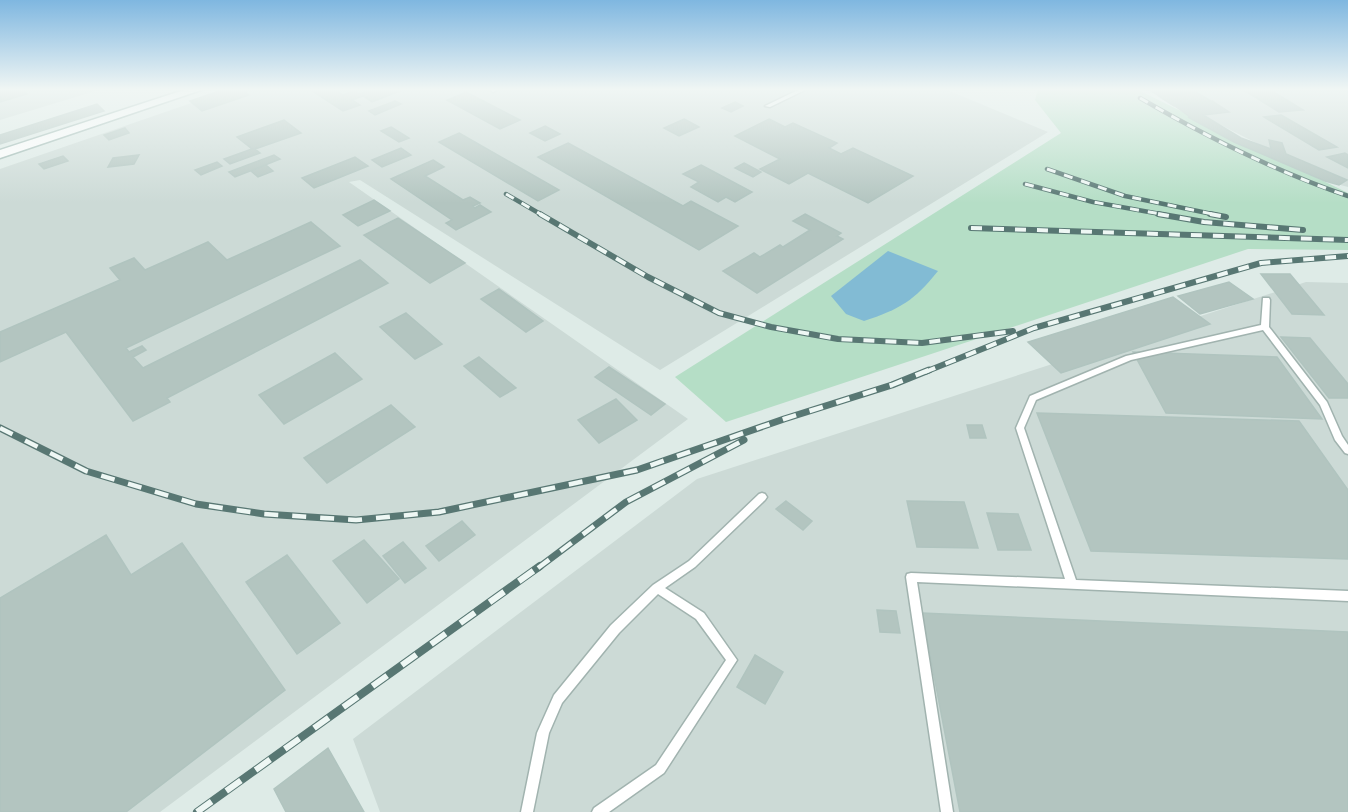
<svg xmlns="http://www.w3.org/2000/svg" width="1348" height="812" font-family="'Source Sans 3',sans-serif">
<rect width="100%" height="100%" fill="#deebe7"/>
<path fill="#ccdad6" d="M0 89H102L0 120Z
M232 89H945L1048 132 660 370 360 180 349 182 688 419 160 812H0V169Z
M1150 89H1348V187L1337 184Z
M1306 282 1348 283V812H380L353 739 697 479Z"/>
<path fill="#b5dec6" d="M1038 89H1136L1348 193V250L1248 249 726 422 675 377 1061 133 1035 100Z"/>
<path fill="#82bbd4" d="M888 251 938 271C914 301 900 309 864 321L846 314 831 296Z"/>
<path fill="#b3c5c0" stroke="#b0c4bf" stroke-width="1.5" d="M0 89H22L27 94 0 102Z
M225 89H242L249 95 202 111 190 101Z
M309 89H334L343 95 354 91 359 94 372 89H405L372 102 363 96 352 100 360 105 343 111Z
M1148 89H1193L1196 91 1159 96Z
M1242 89H1269L1303 110 1279 112Z
M466 92 520 120 500 129 447 100Z
M1196 92 1211 101 1174 106 1160 97Z
M395 101 401 104 375 115 369 111Z
M1212 101 1229 112 1203 115 1241 138 1271 149 1269 140 1282 143 1286 154 1347 180 1339 185 1325 181 1234 142 1188 117H1190L1175 106Z
M735 102 743 106 731 112 722 108Z
M97 104 104 111 0 144V135Z
M1281 115 1337 147 1319 150 1264 117Z
M684 119 699 127 679 136 664 128Z
M769 119 785 127 793 123 837 143 829 148 841 154 853 148 913 176 868 203 808 173 789 184 760 169 780 159 735 136Z
M284 120 301 133 255 149 260 153 230 164 224 159 252 149 237 137Z
M545 126 560 134 545 141 530 133Z
M391 127 409 138 399 142 381 131Z
M125 128 129 133 109 140 104 135Z
M459 133 559 190 538 201 439 142Z
M568 143 683 206 691 201 738 226 699 250 538 157Z
M401 148 411 155 382 167 372 160Z
M1345 153 1348 155V168L1327 157Z
M139 155 134 164 108 167 113 158Z
M274 155 280 159 235 177 229 172Z
M63 156 68 161 44 169 39 164Z
M355 157 368 166 314 188 302 178Z
M433 160 444 167 425 176 463 200 470 197 480 203 473 206 475 208 480 205 491 212 456 230 446 223 452 220 391 179Z
M217 162 222 166 201 175 195 170Z
M744 163 761 172 753 177 735 168Z
M266 165 273 171 258 177 251 171Z
M701 165 752 192 735 202 726 197 718 202 691 187 699 182 683 174Z
M374 200 390 211 358 226 343 215Z
M805 214 841 233 837 236 843 239 757 293 723 271 754 253 760 257 780 245 783 247 810 230 793 221Z
M398 218 465 263 430 283 364 235Z
M311 222 340 246 126 348 129 352 142 346 146 350 133 357 143 368 360 260 388 283 167 398 170 402 133 421 66 332 0 362V332L120 280 110 268 134 258 145 270 208 242 227 260Z
M1261 274H1290L1324 315 1292 314Z
M1229 282 1253 299 1200 314 1178 296Z
M499 289 543 321 526 332 481 299Z
M1173 297 1210 324 1061 373 1028 342Z
M406 313 442 344 415 359 380 327Z
M1281 337 1310 338 1348 384V398H1329Z
M1133 352 1277 357 1322 419 1166 413Z
M335 353 362 379 284 424 259 395Z
M479 357 516 388 500 397 464 366Z
M609 367 665 404 651 415 595 377Z
M616 399 637 420 599 443 578 420Z
M391 405 415 427 327 483 304 458Z
M1037 413 1299 421 1348 490V559L1091 551Z
M967 425H982L986 438H970Z
M786 501 812 521 803 530 776 509Z
M907 501 964 502 978 548 917 547Z
M987 513 1018 514 1031 550H998Z
M462 521 475 535 439 561 426 546Z
M106 535 131 575 182 543 285 690 126 812H0V598Z
M364 540 399 579 367 603 333 561Z
M403 542 426 568 405 583 383 556Z
M287 555 340 623 297 654 246 582Z
M877 610 896 611 900 633 880 632Z
M922 613 1348 632V812H960Z
M755 655 783 672 765 704 737 687Z
M328 748 364 812H286L274 789Z"/>
<g fill="none" stroke-linecap="round" stroke-linejoin="round">
<defs>
<path id="lane" d="M490 89H495L496 90 493 92Z
M800 89H807L770 107 765 106Z
M1263 298H1269L1270 300 1269 327 1327 402 1342 436 1348 445V454L1345 453 1335 440 1320 405 1263 330 1131 360 1036 400 1024 428 1076 580 1348 591V601L917 582 953 812H941L906 577 907 574 911 573 1065 579 1016 428 1030 396 1126 356 1261 325Z
M762 493 765 494 767 497 765 500 695 567 665 588 704 613 737 660 664 773 609 812H592L594 808 656 765 726 660 696 619 658 594 619 633 562 703 549 733 533 812H521L537 733 554 695 611 625 653 585 689 561 759 494Z"/>
<path id="secondary" d="M187 89H204L0 158V150Z"/>
</defs>
<use href="#lane" stroke="#a1b3af" stroke-width="3"/>
<use href="#secondary" stroke="#9cb7b1" stroke-width="3"/>
<use href="#lane" fill="#fff" fill-rule="evenodd"/>
<use href="#secondary" fill="#fff" fill-rule="evenodd"/>
<defs>
<path id="rail-far3" d="M1140 98C1207 137 1274 171 1348 196
M1047 169 1125 196 1217 215
M1025 184 1093 202 1166 215
M506 194 542 215"/>
<path id="rail-far2" d="M540 214 648 277 719 313 771 327 838 339 922 343 1013 331
M1158 214 1204 222 1303 230
M1210 214 1226 217
M971 228 1348 240
M925 372 1034 328 1261 263 1348 256"/>
<path id="rail-far1" d="M0 428 86 471 196 504 264 514 356 520 439 512 637 470 784 419 892 385 929 370
M538 568 626 502 744 440"/>
<path id="rail" d="M197 812 540 566"/>
</defs>
<use href="#rail-far3" stroke="#587773" stroke-width="4.5"/>
<use href="#rail-far2" stroke="#587773" stroke-width="6"/>
<use href="#rail-far1" stroke="#587773" stroke-width="7"/>
<use href="#rail" stroke="#587773" stroke-width="8"/>
<use href="#rail-far3" stroke="#eef7f4" stroke-width="3" stroke-dasharray="9" stroke-linecap="butt"/>
<use href="#rail-far2" stroke="#eef7f4" stroke-width="4" stroke-dasharray="11" stroke-linecap="butt"/>
<use href="#rail-far1" stroke="#eef7f4" stroke-width="4.5" stroke-dasharray="14" stroke-linecap="butt"/>
<use href="#rail" stroke="#eef7f4" stroke-width="6" stroke-dasharray="18" stroke-linecap="butt"/>
</g>
<linearGradient id="sky" x2="0" y2="1"><stop stop-color="#7fb7e0"/><stop offset="0.44" stop-color="#f0f6f4"/><stop offset="1" stop-color="#f0f6f4" stop-opacity="0"/></linearGradient>
<rect width="1348" height="203" fill="url(#sky)"/>
</svg>
